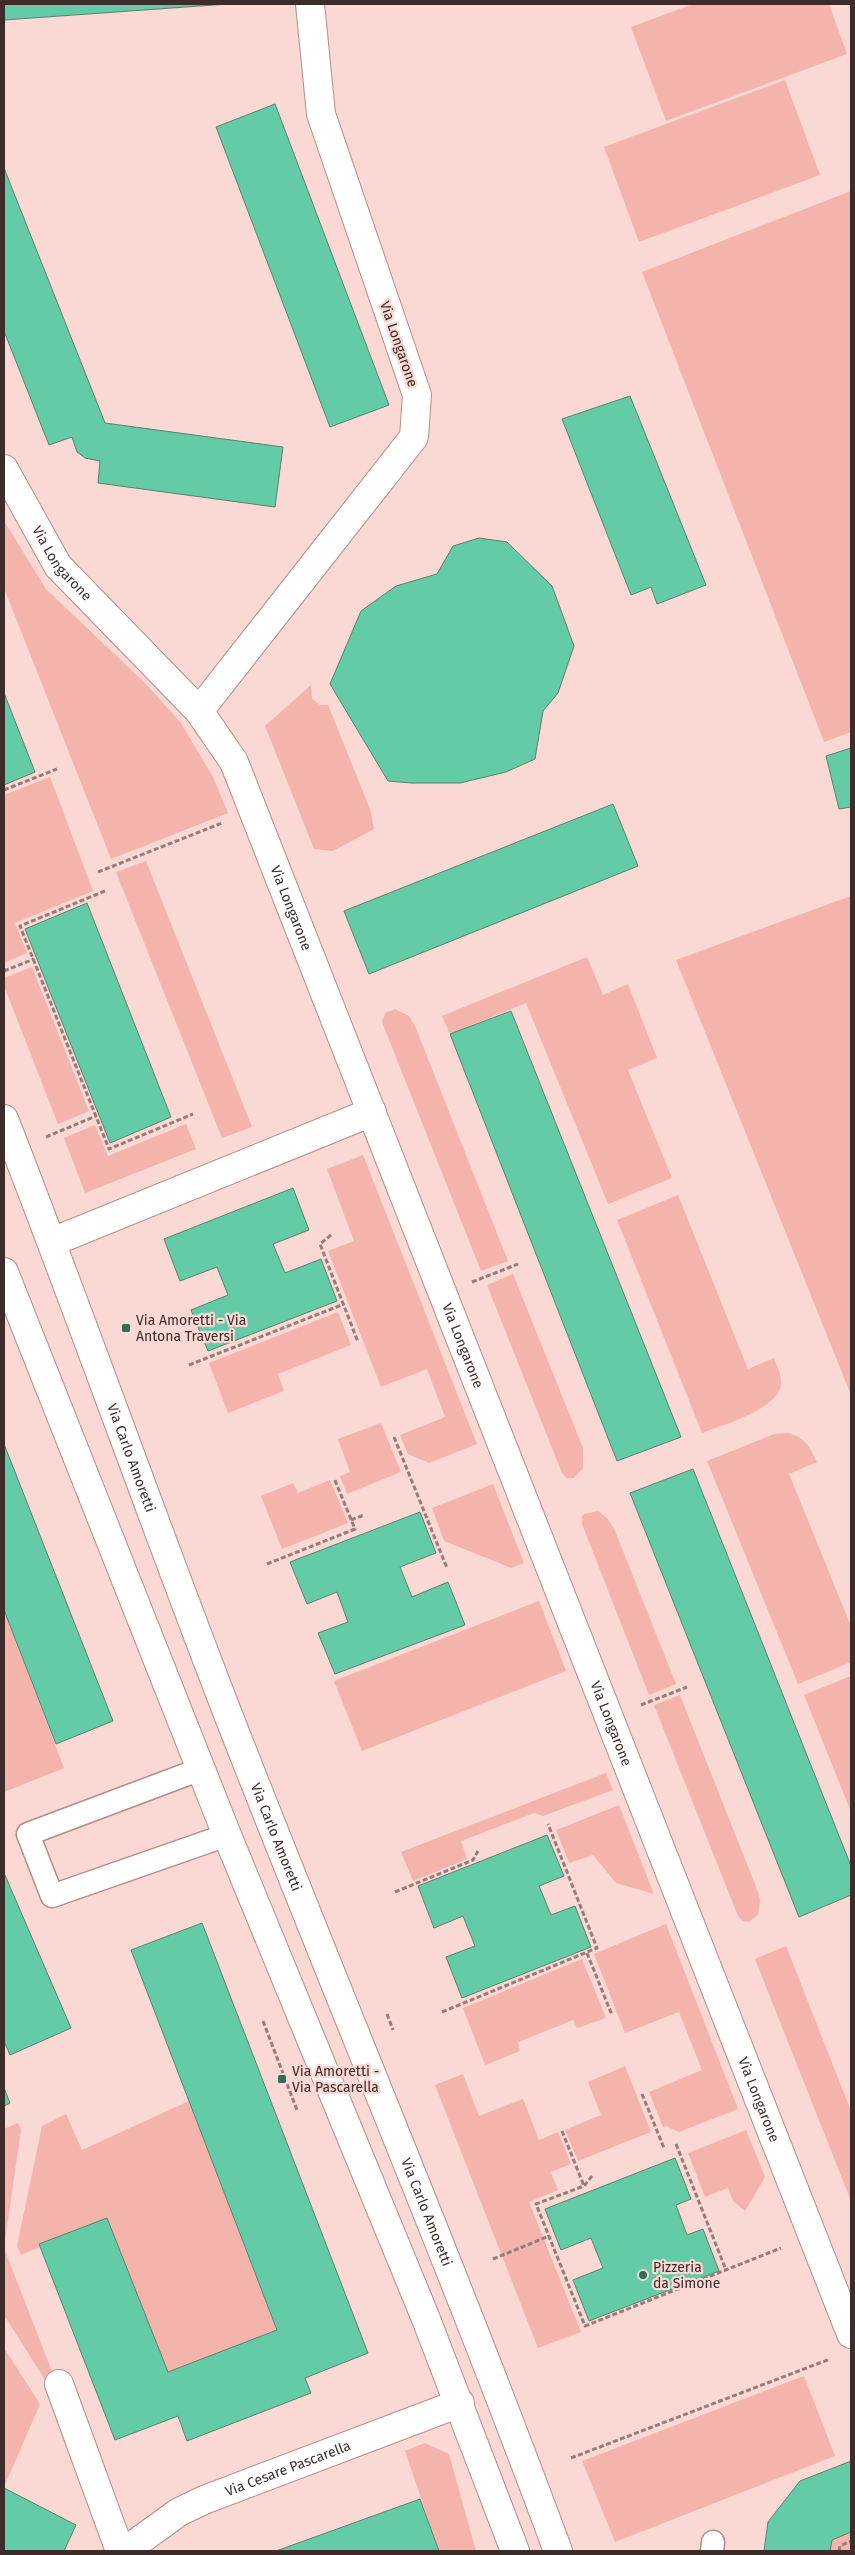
<svg xmlns="http://www.w3.org/2000/svg" width="855" height="2555" font-family="'Fira Sans',sans-serif">
<rect width="100%" height="100%" fill="#fad8d3"/>
<path fill="#f4b4ab" d="M693 4H829L847 54 666 121 631 27Z
M785 80 820 175 639 242 604 147Z
M851 191V732L824 742 642 272Z
M4 521 46 589 145 683 181 723 213 777 228 813 111 859 4 588Z
M311 685 312 699 320 705H328L370 809 374 829 333 851 314 849 265 726Z
M50 777 93 891 15 923 27 953 4 963V795Z
M146 861 252 1127 222 1138 116 872Z
M851 896V1395L676 960Z
M587 957 603 995 628 984 657 1058 628 1070 672 1178 608 1204 526 1003 450 1034 442 1016Z
M32 967 89 1111 58 1124 4 986V978Z
M395 1009 409 1016 415 1026 508 1261 481 1271 382 1022 385 1013Z
M186 1124 196 1149 85 1193 64 1138 95 1125 108 1156Z
M363 1155 477 1444 429 1463 408 1454 400 1435 445 1417 427 1369 381 1387 328 1251 354 1241 327 1169Z
M678 1195 748 1369 774 1358C777 1366 782 1376 781 1385 777 1410 722 1425 702 1433L617 1220Z
M513 1274 583 1448V1468L574 1478H567L562 1473 487 1285Z
M338 1312 351 1345 278 1374 284 1391 228 1413 209 1363Z
M381 1423 401 1472 347 1494 340 1476 350 1472 338 1439Z
M789 1433C805 1438 810 1447 817 1462L789 1474 851 1626V1662L798 1684 707 1461 774 1434Z
M330 1480 348 1523 282 1549 261 1496 293 1483 298 1493Z
M493 1484 524 1563 511 1568 444 1541 432 1508Z
M598 1511 608 1519 615 1531 676 1684 649 1695 582 1524V1517L584 1514Z
M539 1601 566 1671 362 1751 334 1681Z
M4 1610 64 1768 4 1792Z
M851 1676V1812L804 1695Z
M680 1695 758 1892 760 1900 758 1915 749 1922 743 1921 738 1916 654 1705Z
M606 1773 613 1790 543 1816 534 1813 461 1841 467 1859 413 1881 401 1852Z
M619 1805 654 1894 616 1883 593 1855 569 1863 556 1830Z
M666 1924 738 2109 679 2132 666 2126 663 2127 649 2092 702 2070 679 2012 625 2033 594 1954Z
M786 1946 851 2111V2201L755 1959Z
M582 1959 606 2018 577 2028 573 2020 518 2042 520 2051 485 2065 463 2008Z
M625 2066 651 2132 578 2161 565 2130 601 2115 588 2082Z
M463 2074 479 2116 523 2099 539 2140 558 2132 571 2164 551 2172 558 2190 529 2202 581 2332 538 2348 435 2085Z
M189 2101 277 2330 168 2372 107 2218 21 2255 17 2246 42 2126 66 2114 82 2150Z
M18 2123 21 2130 4 2247V2129Z
M746 2130 765 2177 745 2211 733 2201 728 2188 705 2197 688 2153Z
M4 2248 56 2382 51 2389 4 2315Z
M4 2348 40 2404 4 2487Z
M804 2376 835 2456 615 2542 582 2461Z
M425 2443 449 2454 476 2551H439L405 2451Z
M851 2532V2551H830L832 2540Z"/>
<path fill="#63cca6" stroke="#5b8070" d="M4 4H228L4 20Z
M275 104 389 405 330 427 216 127Z
M4 168 105 423 283 447 275 507 98 483 100 461 85 458 77 452 72 437 49 445 4 331Z
M630 396 706 585 657 604 651 587 631 595 562 419Z
M479 538 507 542 552 586 574 646 558 693 543 711 535 759 506 772 460 783H411L388 781 330 684 361 611 396 586 437 574 453 546Z
M4 693 35 772 4 785Z
M851 748V807L839 809 826 756Z
M613 804 638 866 369 974 344 911Z
M87 903 171 1117 110 1143 25 929Z
M511 1011 681 1437 617 1461 450 1034Z
M293 1188 309 1230 273 1244 285 1273 321 1259 337 1301 208 1351 191 1310 228 1295 217 1267 180 1281 164 1239Z
M4 1444 113 1721 56 1744 4 1610Z
M693 1469 851 1866V1895L799 1917 630 1493Z
M420 1512 436 1553 400 1567 412 1597 448 1582 465 1625 335 1674 318 1633 348 1622 337 1592 307 1604 290 1562Z
M547 1835 564 1876 539 1886 551 1915 575 1906 591 1947 462 1998 446 1957 475 1946 463 1916 434 1928 418 1886Z
M4 1873 71 2028 10 2055 4 2041Z
M202 1923 368 2353 305 2378 311 2393 187 2441 178 2416 115 2440 39 2244 107 2218 168 2372 277 2330 131 1950Z
M4 2088 10 2103 4 2106Z
M675 2158 691 2199 676 2205 687 2235 703 2229 719 2271 589 2321 573 2280 603 2268 591 2238 561 2250 545 2209Z
M851 2461V2532L832 2540 830 2551H764L768 2522 800 2481Z
M4 2488 76 2525 64 2551H4Z
M420 2499 439 2551H276Z"/>
<g fill="none" stroke-linecap="round" stroke-linejoin="round">
<defs>
<path id="service" d="M201 1769 28 1834 52 1896 227 1835
M712 2551 713 2542"/>
<g id="minor">
<path id="s1" d="M4 469 58 566 199 711 234 762 851 2334"/>
<path d="M199 711 414 437 417 395 321 114 310 4"/>
<path d="M52 1242 372 1112"/>
<path d="M59 2384 120 2551"/>
<path id="s2" d="M125 2551 179 2512 204 2500 460 2403"/>
</g>
<g id="tertiary">
<path id="s3" d="M4 1119C80 1313 149 1510 224 1704 334 1987 453 2267 558 2551"/>
<path d="M4 1272 227 1835 426 2319 515 2551"/>
</g>
</defs>
<use href="#service" stroke="#b48d88" stroke-width="25"/>
<use href="#minor" stroke="#b48d88" stroke-width="30"/>
<use href="#tertiary" stroke="#b48d88" stroke-width="30"/>
<path stroke="#967d7a" stroke-width="3" stroke-dasharray="5 2.5" stroke-linecap="butt" d="M4 790 57 769
M98 872 222 823
M105 891 20 926 109 1149 193 1114
M4 971 34 959
M46 1137 96 1116
M331 1235 320 1244 358 1342
M472 1282 518 1264
M189 1365 344 1304
M394 1437 447 1568
M351 1520 364 1515
M267 1564 355 1529 334 1478
M641 1705 687 1687
M395 1892 473 1860 478 1851
M587 1953 612 2015
M442 2012 597 1948 548 1824
M387 2014 393 2030
M263 2021 297 2110
M642 2094 664 2148
M562 2131 584 2186
M676 2144 726 2270
M592 2176 584 2186 536 2204 585 2326 781 2248
M493 2259 549 2236
M571 2458 830 2359
M839 2551 840 2546 851 2541"/>
<use href="#service" stroke="#fff" stroke-width="22"/>
<use href="#minor" stroke="#fff" stroke-width="28"/>
<use href="#tertiary" stroke="#fff" stroke-width="28"/>
</g>
<g fill="#316d57" stroke="#fad8d3" stroke-width="2">
<rect x="121" y="1323" width="10" height="10" rx="2.5"/>
<rect x="277" y="2074" width="10" height="10" rx="2.5"/>
<circle cx="643" cy="2275" r="5"/>
</g>
<g text-anchor="middle" stroke-width="4.5" stroke-linejoin="round" paint-order="stroke">
<g font-size="14" fill="#3c2c2a" stroke="#fad8d3">
<text transform="translate(399 344) rotate(71)" y="5">Via Longarone</text>
<text dy="5" stroke="none"><textPath href="#s1" startOffset="111">Via Longarone</textPath></text>
<text dy="5" stroke="none"><textPath href="#s1" startOffset="532">Via Longarone</textPath></text>
<text dy="5" stroke="none"><textPath href="#s1" startOffset="1002">Via Longarone</textPath></text>
<text dy="5" stroke="none"><textPath href="#s3" startOffset="362">Via Carlo Amoretti</textPath></text>
<text dy="5" stroke="none"><textPath href="#s1" startOffset="1408">Via Longarone</textPath></text>
<text dy="5" stroke="none"><textPath href="#s3" startOffset="768">Via Carlo Amoretti</textPath></text>
<text dy="5" stroke="none"><textPath href="#s1" startOffset="1812">Via Longarone</textPath></text>
<text dy="5" stroke="none"><textPath href="#s3" startOffset="1172">Via Carlo Amoretti</textPath></text>
<text dy="5" stroke="none"><textPath href="#s2" startOffset="184">Via Cesare Pascarella</textPath></text>
</g>
<g font-size="14" fill="#3c2c2a" stroke="#fad8d3" text-anchor="start">
<text x="136" y="1325">Via Amoretti - Via<tspan x="136" dy="16">Antona Traversi</tspan></text>
<text x="292" y="2076">Via Amoretti -<tspan x="292" dy="16">Via Pascarella</tspan></text>
<text x="653" y="2272">Pizzeria<tspan x="653" dy="16">da Simone</tspan></text>
</g>
</g>
<rect width="855" height="2555" fill="none" stroke="#3c2c2a" stroke-width="10"/>
</svg>
